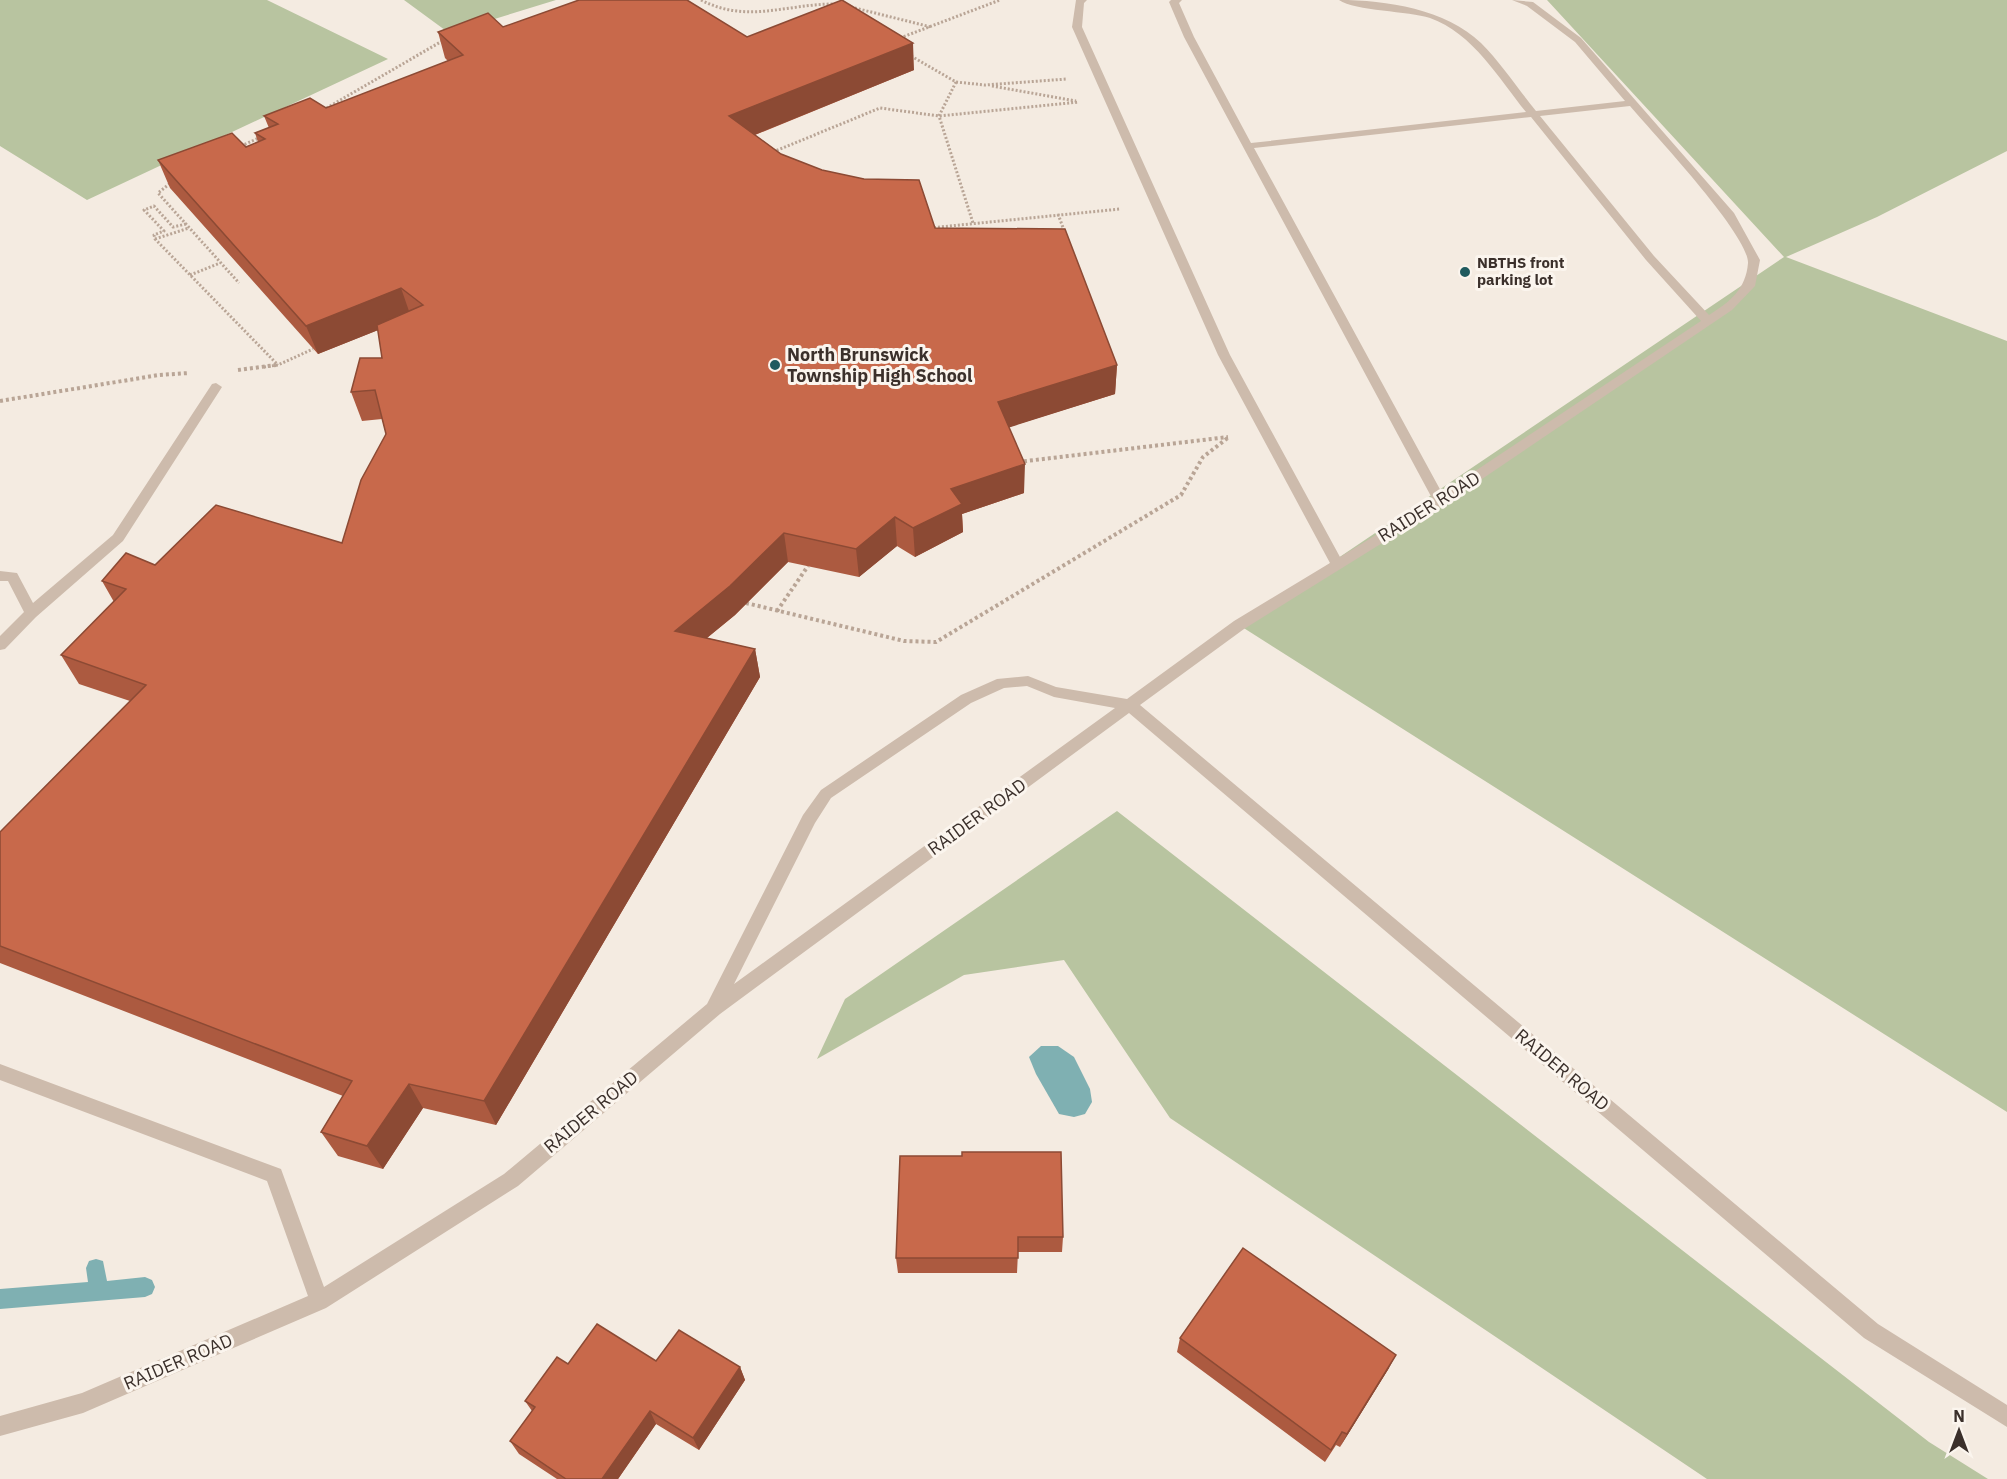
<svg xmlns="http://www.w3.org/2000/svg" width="2007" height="1479" font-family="'IBM Plex Sans',sans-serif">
<rect width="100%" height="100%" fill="#f4ebe1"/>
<path fill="#b8c4a0" d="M0 0H267L388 59 87 200 0 146Z
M404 0H556L449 33Z
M1547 0H2007V151L1877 217 1786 257 2007 341V1112L1239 625 1784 257Z
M1117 811 1929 1442 1988 1479H1707L1170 1118 1064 960 964 975 817 1059 845 999Z"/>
<path fill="#7fb0b2" d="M1041 1046H1058L1074 1057 1090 1089 1092 1102 1085 1114 1074 1117 1059 1114 1036 1074 1029 1057Z"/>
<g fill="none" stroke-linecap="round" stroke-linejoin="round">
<path fill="#7fb0b2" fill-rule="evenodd" d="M96 1259 103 1261 107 1281 145 1277 152 1280 155 1287 152 1294 145 1297 0 1309V1289L88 1282 86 1268 89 1261Z"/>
<path stroke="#b9a596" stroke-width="3" stroke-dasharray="2 2" stroke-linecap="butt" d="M701 0C747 24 786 4 834 4
M847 6 931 27
M900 38 1000 0
M911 56 956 82 985 85 1067 79
M956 82 939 116 973 223
M992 86 1076 101
M323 110 444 40
M241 146 261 137
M773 152 880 108 939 116 1079 102
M173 181 158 193 239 283
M1058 214 1065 233
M186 224 173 227 154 206 144 210 164 231 154 235 155 239 278 365
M930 228 1120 209
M155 239 189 228
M190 275 220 263
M264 367 278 365 313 349"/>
<path stroke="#b9a596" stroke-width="4" stroke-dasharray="3 3" stroke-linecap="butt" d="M238 370 276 365
M0 401 159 375 189 373
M1018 462 1228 437
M746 603 904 641 936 642 1181 495 1203 457 1229 437
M777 611 808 566"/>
<path fill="#cdbbac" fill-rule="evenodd" d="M1076 0H1087L1084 3 1082 27 1230 355 1340 557 1433 500 1184 37 1169 2 1171 0H1182L1179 3 1194 37 1251 143 1526 112C1499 79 1473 33 1430 18 1409 11 1355 11 1339 0 1386 0 1446 9 1481 43 1501 63 1518 89 1536 111L1625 101 1575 42 1527 6 1512 0 1533 2 1581 38 1734 213 1760 260 1755 286 1732 310 1445 504 1244 629 1140 705 1878 1324 2007 1405V1427L1864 1338 1129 713 720 1014 518 1186 326 1308 83 1413 0 1436V1416L82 1393 308 1296 267 1181 0 1080V1064L281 1169 324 1287 504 1174 707 1004 803 815 821 790 961 695 997 679 1028 676 1056 687 1127 699 1234 621 1330 563 1218 355 1072 27ZM1630 106C1652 132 1749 235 1748 263 1746 289 1730 302 1709 315L1654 256 1540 116ZM1531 117 1646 260 1701 321 1442 493 1254 148ZM1027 686 1054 697 1115 708 734 984 815 823 831 798 971 703 1004 688Z
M216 383 222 387 123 541 36 617 5 649 0 650V636L24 612 8 581H0V571L17 573 33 603 113 535 212 384Z"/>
</g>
<path fill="#ac5a40" d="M503 27 747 37 914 70 755 135 781 154 935 228 1117 365 1115 394 1009 427 1024 493 962 514 963 532 915 557 897 546 859 577 788 562 735 615 707 638 755 649 760 677 496 1125 423 1108 383 1169 338 1156 321 1132 343 1096 0 963V832L130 701 79 684 61 655 114 602 102 581 155 565 342 543 386 434 382 419 362 421 351 392 382 358 378 330 318 354 170 188 158 160 246 147 258 142 255 133 269 128 264 116 326 108 448 61 445 58 438 32Z
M900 1156 1063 1237 1062 1252H1018L1017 1273H898L896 1258Z
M1180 1338 1389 1368 1340 1447 1336 1445 1325 1462 1177 1352Z
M656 1361 740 1367 745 1380 699 1450 656 1424 618 1479H557L519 1454 510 1441 532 1411 525 1401 568 1364Z"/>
<path fill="#8c4a34" d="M913 43 914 70 732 144 729 116Z
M401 288 411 317 318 354 306 326Z
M1117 365 1115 394 998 431V402Z
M1025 464 1024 493 962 514 963 532 915 557 913 528 951 489Z
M895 517 897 546 859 577 856 549Z
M784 533 788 562 735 615 681 659 675 631Z
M755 649 760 677 496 1125 484 1101Z
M409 1084 423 1108 383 1169 367 1146Z
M1396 1355 1389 1368 1340 1447 1347 1434Z
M740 1367 745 1380 699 1450 693 1438Z
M650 1411 656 1424 618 1479H602Z"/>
<path fill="#c8694b" stroke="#8c4a34" stroke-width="1.5" d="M579 0H687L747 37 842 0 913 43 729 116 781 154 822 170 864 179 919 180 935 228 1065 229 1117 365 998 402 1025 464 951 489 962 504 913 528 895 517 856 549 784 533 730 586 675 631 755 649 484 1101 409 1084 367 1146 321 1132 352 1081 0 946V832L146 685 61 655 126 589 102 581 126 553 155 565 216 505 342 543 361 480 386 434 375 390 351 392 360 358H382L377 325 423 305 401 288 306 326 158 160 232 133 246 147 265 139 255 133 278 124 264 116 310 98 326 108 463 55 438 32 488 13 503 27Z
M962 1152H1061L1063 1237H1018V1258H896L900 1156H962Z
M1243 1248 1396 1355 1347 1434 1342 1432 1331 1450 1180 1338Z
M597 1324 656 1361 679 1330 740 1367 693 1438 650 1411 602 1479H566L510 1441 535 1407 525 1401 557 1357 568 1364Z"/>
<g fill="#1f5a5e" stroke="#fbf5ee" stroke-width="2">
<circle cx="1465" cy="272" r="6"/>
<circle cx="775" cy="365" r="6"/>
</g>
<g text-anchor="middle" stroke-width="6" stroke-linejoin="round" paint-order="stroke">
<g font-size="15" font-weight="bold" fill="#3b302b" stroke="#fbf5ee" text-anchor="start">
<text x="1477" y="268">NBTHS front<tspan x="1477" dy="17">parking lot</tspan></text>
</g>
<g font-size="18" font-weight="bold" fill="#3b302b" stroke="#fbf5ee" text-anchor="start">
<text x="787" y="361">North Brunswick<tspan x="787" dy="21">Township High School</tspan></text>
</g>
<g font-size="18" fill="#3b302b" stroke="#fbf5ee">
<text transform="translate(1429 507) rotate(-32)" y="6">RAIDER ROAD</text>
<text transform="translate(977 817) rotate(-36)" y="6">RAIDER ROAD</text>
<text transform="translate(1562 1070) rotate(40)" y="6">RAIDER ROAD</text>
<text transform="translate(591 1112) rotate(-40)" y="6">RAIDER ROAD</text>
<text transform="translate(178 1362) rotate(-23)" y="6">RAIDER ROAD</text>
</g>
</g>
<g transform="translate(1959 1431)" stroke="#fbf5ee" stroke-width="4.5" paint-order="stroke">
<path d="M0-4.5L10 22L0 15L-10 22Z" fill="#3b302b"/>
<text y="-9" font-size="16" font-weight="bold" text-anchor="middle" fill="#3b302b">N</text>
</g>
</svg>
